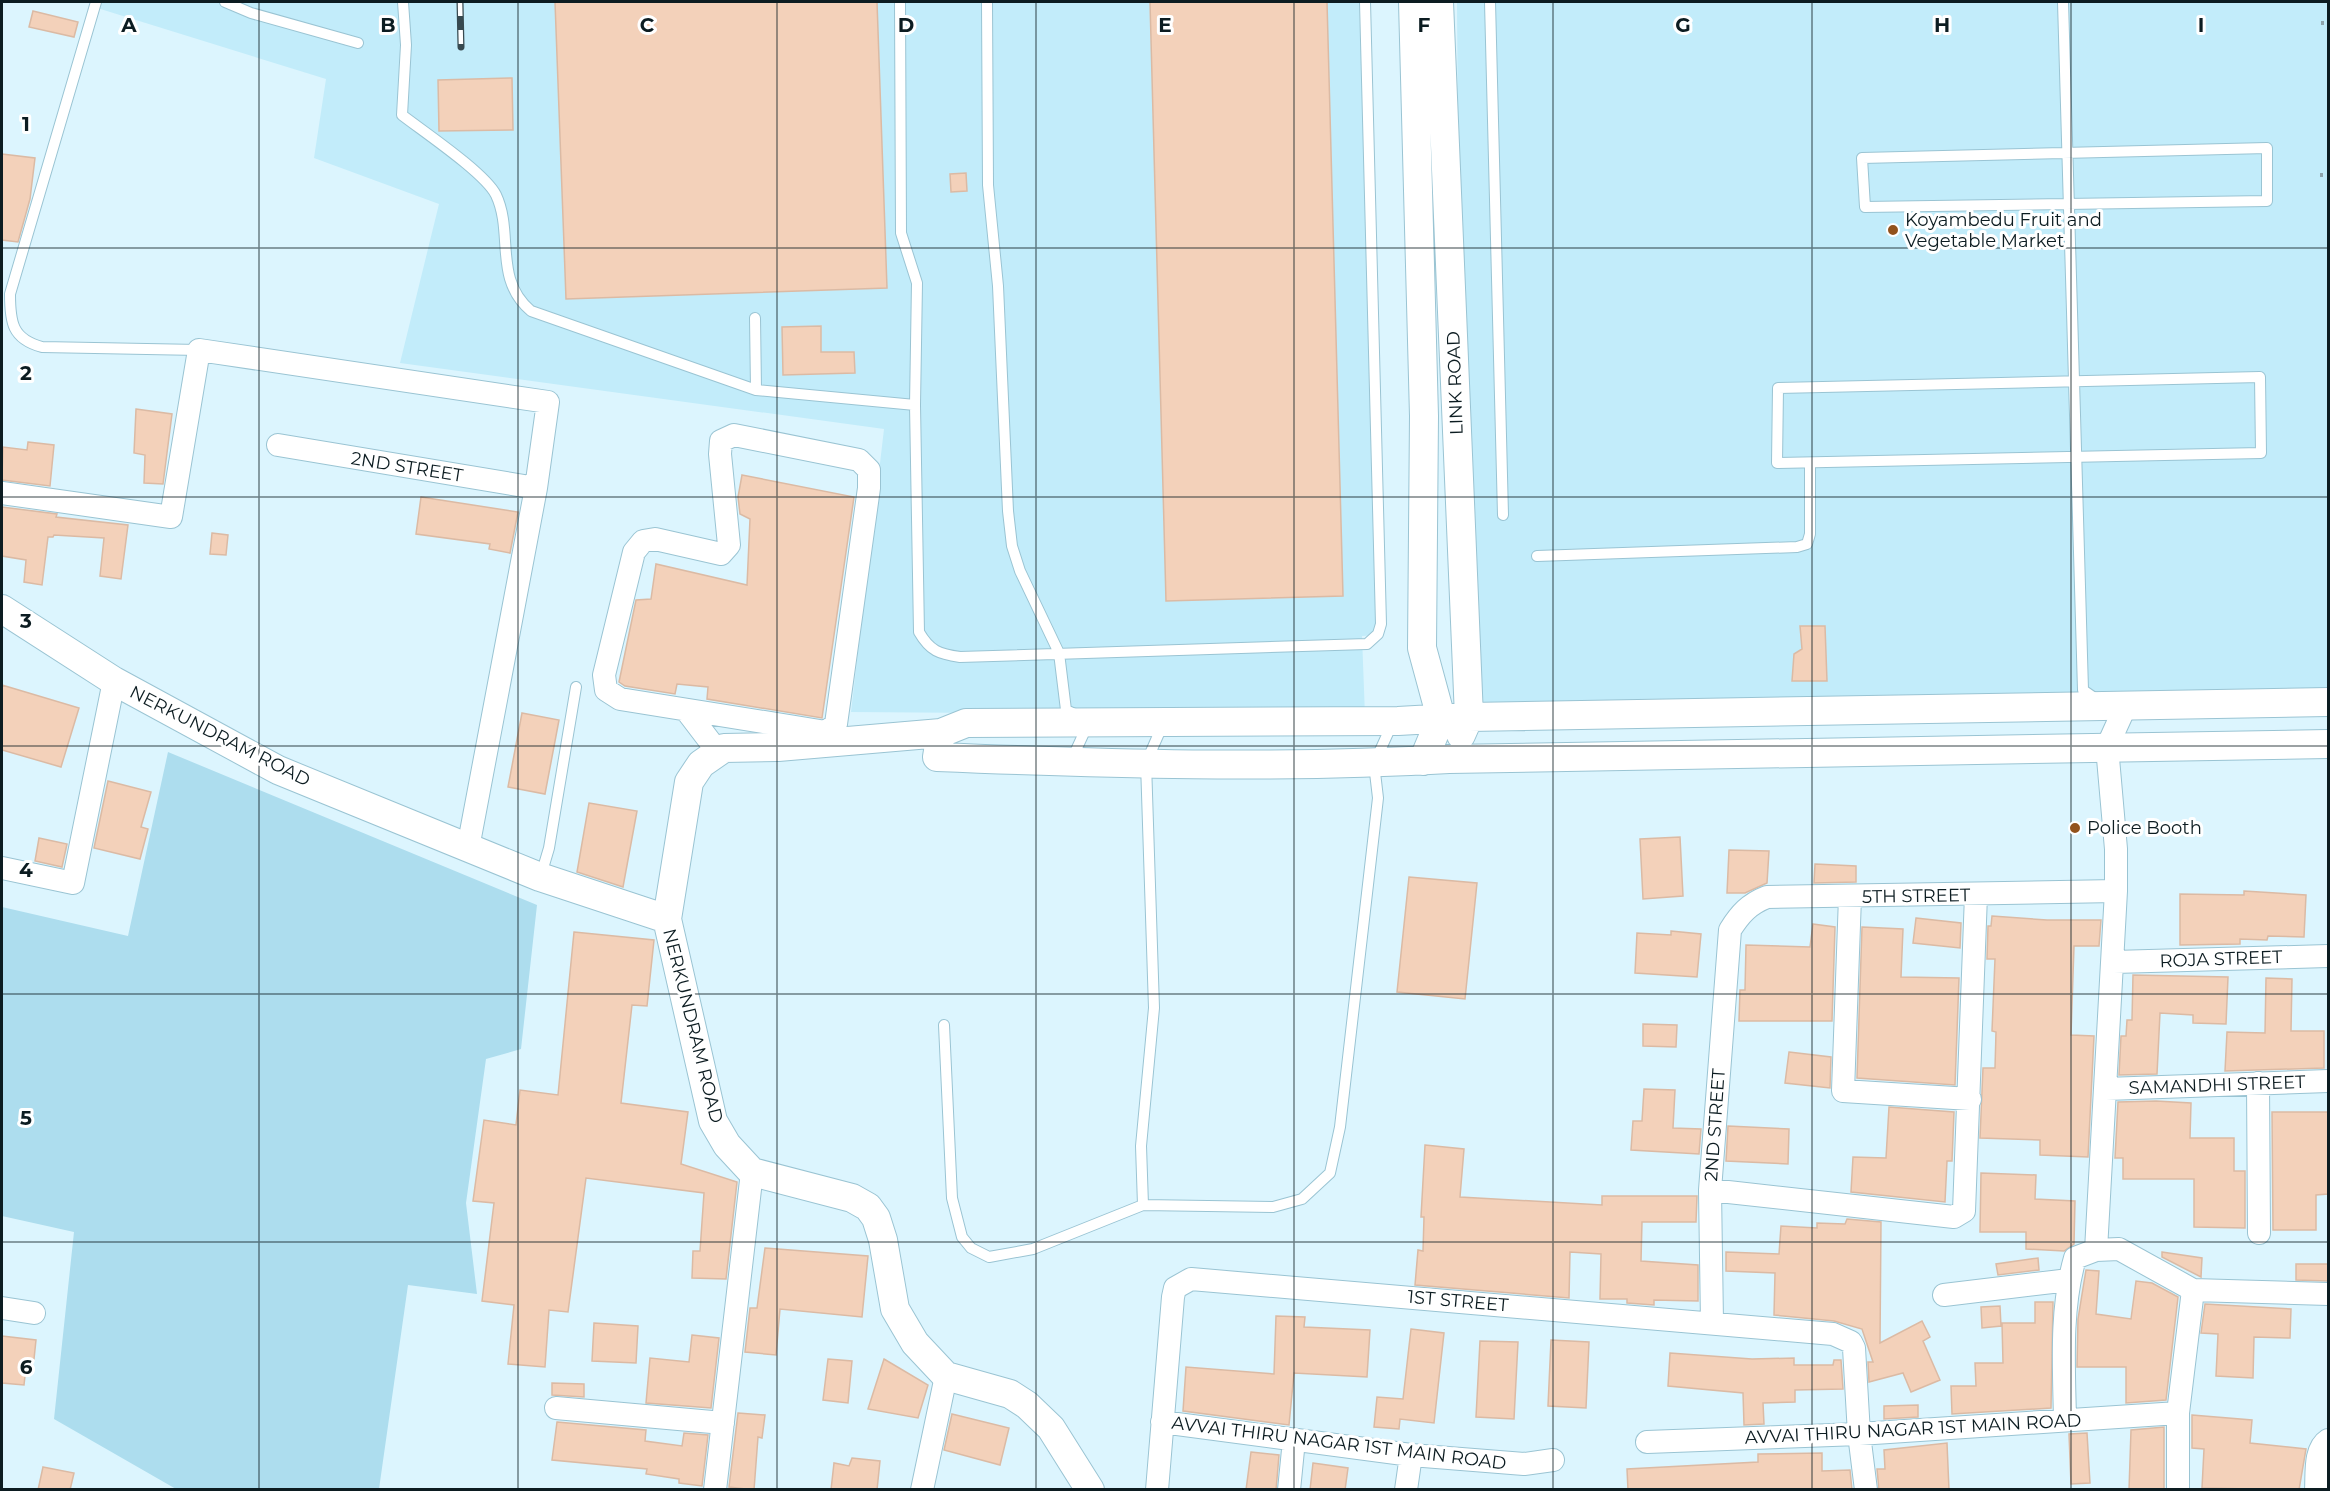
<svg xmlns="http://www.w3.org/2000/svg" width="2330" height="1491" font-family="Montserrat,sans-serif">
<rect width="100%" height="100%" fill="#dcf5fe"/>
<path fill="#c2ecfa" d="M95 2H1359L1384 635 1362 636 1365 716 851 712 884 429 400 363 439 204 314 158 326 79 94 7Z
M1457 2H2328V698L1465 714 1460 458Z"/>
<path fill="#adddee" d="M168 752 537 905 521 1049 486 1059 466 1203 477 1294 408 1285 379 1489H176L54 1419 74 1232 2 1216V907L128 936Z"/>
<path fill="#f3d1ba" stroke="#dbbaa4" stroke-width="1.5" d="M555 2H877L887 288 566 299Z
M1150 2H1327L1343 596 1166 601Z
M33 11 78 22 74 37 29 27Z
M512 78 513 130 439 131 438 80Z
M2 154 35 158 30 199 18 242 2 240Z
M966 173 967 191 951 192 950 174Z
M821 326V352H854L855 373 783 375 782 327Z
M136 409 172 414 163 484 144 483 145 455 134 453Z
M28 442 54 445 50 486 2 480 3 447 27 450Z
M742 475 854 497 822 718 707 699 708 687 677 684 675 694 625 686 619 682 636 600 651 599 656 564 747 585 750 519 740 514 738 497Z
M421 497 518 512 510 553 489 549 490 544 416 534Z
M2 507 57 514 56 517 128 525 121 579 100 576 104 538 54 535 53 537H48L42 585 24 582 26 560 2 556Z
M212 533 228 535 226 555 210 554Z
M1800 626H1825L1827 681H1792L1794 654 1802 649Z
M2 685 79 708 61 767 2 750Z
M522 713 559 720 545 794 508 787Z
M108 781 151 792 141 827 148 829 140 859 94 848Z
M589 803 637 811 623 887 577 872Z
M1680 837 1683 896 1643 899 1640 839Z
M39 838 67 844 62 867 35 861Z
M1729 850 1769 851 1767 883 1745 893H1727Z
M1815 864 1856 866V882L1814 883Z
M1409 877 1477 883 1465 999 1397 992Z
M2244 891 2306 895 2304 937 2268 936 2267 940 2240 939V944L2180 945V894L2244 895Z
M1992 916 2047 920H2101L2099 946H2074L2071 1035 2094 1036 2088 1157 2040 1155V1140L1980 1138 1983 1068H1995L1996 1032 1992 1031 1995 959H1987L1988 926H1991Z
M1916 918 1961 923 1960 948 1913 943Z
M1813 924 1835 927 1832 1021H1739L1740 990H1745L1746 945 1810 947Z
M1862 927 1903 929 1901 977 1959 978 1955 1085 1857 1078Z
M1671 931 1701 934 1697 977 1635 973 1637 933 1671 935Z
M574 932 654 940 647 1006 632 1005 621 1103 688 1112 681 1164 737 1182 726 1279 692 1278 693 1251H700L704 1193 586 1178 568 1312 549 1310 545 1367 508 1364 514 1305 482 1301 494 1203 473 1201 484 1120 516 1125 520 1090 558 1095Z
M2133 975 2228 977 2226 1024 2193 1023V1015L2160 1013 2157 1074 2119 1075 2121 1036H2126L2127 1020H2132Z
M2266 978 2292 979 2291 1031H2324V1068L2225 1071 2227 1032 2265 1033Z
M1643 1024 1677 1025 1676 1047 1643 1046Z
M1789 1052 1831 1057 1830 1088 1785 1083Z
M1644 1089 1675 1090 1673 1128 1701 1129 1699 1154 1631 1150 1633 1121H1642Z
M2156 1101 2191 1103 2190 1138H2234V1171H2245V1228L2194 1227V1179H2123V1158H2115L2118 1102Z
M1889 1107 1954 1112 1952 1161H1947L1945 1202 1851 1192 1853 1157 1886 1158Z
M2272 1112H2328V1194L2316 1195V1230H2273Z
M1728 1126 1789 1129 1788 1164 1726 1161Z
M1425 1145 1464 1149 1460 1197 1602 1205V1196H1697L1696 1222H1642L1641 1261 1698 1265V1301L1654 1300V1305L1627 1303V1299H1600L1601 1254 1570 1252 1569 1298 1415 1285 1418 1250 1423 1251 1424 1217H1421Z
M1981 1173 2036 1175 2035 1199 2075 1201 2074 1244 2064 1251 2026 1249V1232H1980Z
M1847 1219 1881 1222 1880 1343 1922 1321 1930 1337 1923 1341 1940 1380 1911 1392 1903 1373 1869 1382 1868 1362H1873L1862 1329 1834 1321 1774 1315 1775 1273 1726 1271V1252L1779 1254 1781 1226 1817 1228V1223L1845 1224Z
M765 1248 868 1256 862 1317 780 1309 776 1355 745 1352 750 1308H757Z
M2162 1252 2202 1258 2201 1277 2162 1257Z
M2038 1258 2039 1270 1998 1275 1996 1264Z
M2296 1264H2328V1281L2296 1280Z
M2086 1270 2099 1271 2096 1314 2131 1319 2136 1281 2152 1283 2178 1297 2166 1400 2126 1403V1367H2077L2078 1319Z
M2035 1302H2053L2051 1408 1952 1414 1951 1386H1976L1975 1363H2003L2002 1323H2035Z
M2205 1304 2291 1309 2290 1338 2254 1337 2253 1378 2216 1376 2218 1334 2201 1333Z
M2000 1306 2001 1326 1982 1328 1981 1307Z
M1276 1316 1305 1317 1304 1327 1370 1330 1367 1377 1294 1373 1289 1425 1183 1411 1186 1367 1274 1374Z
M594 1323 638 1326 636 1363 592 1361Z
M1411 1329 1444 1333 1434 1423 1400 1419 1399 1429 1374 1427 1377 1397 1403 1399Z
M692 1335 719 1338 711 1408 646 1403 650 1358 689 1362Z
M2 1336 36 1340 34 1359 27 1358 24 1385 2 1383Z
M1551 1340 1589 1342 1586 1408 1548 1406Z
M1480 1341 1518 1342 1514 1419 1476 1417Z
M1670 1353 1752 1359 1794 1358V1365H1833L1834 1360H1841L1843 1389 1795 1390V1402L1763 1403 1764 1424 1744 1425 1743 1393 1668 1386Z
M828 1359 852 1361 848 1403 823 1400Z
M884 1359 928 1385 918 1418 868 1409Z
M552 1383 584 1384V1397L552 1395Z
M1918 1405V1417L1884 1419V1406Z
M738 1413 765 1415 762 1438 758 1437 754 1490 729 1487Z
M952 1414 1009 1428 1000 1465 944 1450Z
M2192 1415 2252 1420 2250 1443 2306 1449 2299 1490 2202 1488 2204 1449 2192 1448Z
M557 1422 646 1430 645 1441 682 1446 684 1433 708 1435 702 1486 679 1483V1479L646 1474 647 1469 552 1460Z
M2164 1427V1490H2129L2131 1430Z
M2087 1433 2090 1483 2071 1484 2069 1434Z
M1947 1443 1949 1490H1879L1877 1469H1885L1884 1450Z
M1251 1452 1279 1455 1276 1490H1246Z
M1822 1453V1471L1850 1470 1852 1490H1628L1627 1469 1758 1462V1454Z
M852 1458 880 1461 877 1490H831L834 1463 849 1466Z
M1313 1463 1348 1468 1345 1490H1310Z
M43 1467 74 1473 70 1490H38Z"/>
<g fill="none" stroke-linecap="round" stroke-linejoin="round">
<defs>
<path id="service" d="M96 2 10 294C10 322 12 339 42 347L199 350
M225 2 251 13 358 43
M403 2 406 45 402 115C424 132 485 173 496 195 514 233 493 279 531 311L756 390 915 405 919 632C930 651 939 654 960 657L1367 644 1378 634 1381 624 1365 2
M900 2 901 233 917 283 915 405
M987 2 988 185 998 286 1008 511 1012 546 1020 571 1059 653 1066 710 1077 715
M1490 2 1503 515
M2063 2 2083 690 2096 699
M2267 148V201L1865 207 1862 158Z
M755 318 756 390
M2260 377 2261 453 1777 463 1778 388Z
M1537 556 1797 547 1807 544 1810 534V463
M1163 724 1146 763 1154 1008 1141 1146 1143 1205 1273 1207 1302 1199 1330 1173 1340 1127 1378 798 1374 764 1392 724
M1072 759 1088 724
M541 875 549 848 576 687
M944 1025 952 1198 962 1237 971 1248 989 1257 1033 1249 1143 1205"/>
<path id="minor" d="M734 435 859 460 869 470V488L836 724 826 732 620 699 606 690 604 675 634 552 643 541 655 539 721 554 729 545 720 454 721 441Z
M278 445 536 488
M2 493 171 517 199 350 548 402 536 488 468 848
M686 710 718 752
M2 868 73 883 114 681
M1850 897 1843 1091 1970 1099
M2114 962 2328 956
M2258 1083 2259 1233
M2106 1089 2328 1081
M1710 1190 1954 1217 1964 1211 1976 895
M2096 1250 2116 891V849L2107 747 2126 705
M1944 1295 2069 1280
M2 1308 34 1313
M1712 1322 1710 1190 1730 930C1740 914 1749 904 1767 897L2116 891
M556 1408 723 1423
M2065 1420C2064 1367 2060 1310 2075 1258L2096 1250 2119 1249 2193 1290 2328 1294
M1162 1422 1411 1455 1524 1464 1553 1460
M1647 1442 1859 1434 2178 1413
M715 1490 752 1172
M922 1490 946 1376
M1157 1490 1173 1297 1175 1288 1191 1279 1833 1334 1851 1342 1854 1348 1859 1434 1866 1490
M1289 1490 1294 1440
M1406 1490 1411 1455
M2178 1490V1413L2193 1290
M2316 1490C2317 1474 2314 1449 2328 1440"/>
<path id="tertiary" d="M1413 2 1424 416 1422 648 1441 718 1423 761
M1439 2 1469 717 1461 735
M2 609 114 681 278 770 540 877 667 919
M941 733 937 757C1107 764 1279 769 1449 759L2328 744
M1090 1490 1051 1428 1027 1405 1010 1394 946 1376 915 1343 895 1309 883 1240 876 1218 868 1207 852 1198 752 1172 727 1145 713 1121 667 919 689 782 701 764 724 748 778 747 941 733 966 723 1398 721 1469 717 2328 702"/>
</defs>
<use href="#service" stroke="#9ac4d3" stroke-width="12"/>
<use href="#minor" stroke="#9ac4d3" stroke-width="24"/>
<use href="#tertiary" stroke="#9ac4d3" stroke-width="30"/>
<path stroke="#8fa5ad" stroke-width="4" stroke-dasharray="3 4.5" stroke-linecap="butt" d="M2321 23H2328
M2320 175H2328"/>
<use href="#service" stroke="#fff" stroke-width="10"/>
<use href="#minor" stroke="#fff" stroke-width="22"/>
<use href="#tertiary" stroke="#fff" stroke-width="28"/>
<defs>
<path id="rail" d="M460 2 461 47"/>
</defs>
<use href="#rail" stroke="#37494f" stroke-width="7"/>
<use href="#rail" stroke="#fff" stroke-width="4.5" stroke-dasharray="14" stroke-linecap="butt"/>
</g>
<path fill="none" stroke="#0c1c21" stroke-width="1.5" stroke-opacity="0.55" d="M259 2V1490M518 2V1490M777 2V1490M1036 2V1490M1294 2V1490M1553 2V1490M1812 2V1490M2071 2V1490M2 248H2328M2 497H2328M2 746H2328M2 994H2328M2 1242H2328"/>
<g fill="#92521c" stroke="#fff" stroke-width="2">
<circle cx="1893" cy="230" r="6"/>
<circle cx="2075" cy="828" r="6"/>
</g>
<g text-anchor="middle" stroke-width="6" stroke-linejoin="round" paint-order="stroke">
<g font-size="18" fill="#0c1c21" stroke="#fff" text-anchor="start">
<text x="1905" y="226">Koyambedu Fruit and<tspan x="1905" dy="21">Vegetable Market</tspan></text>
<text x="2087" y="834">Police Booth</text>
</g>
<g font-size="18" fill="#0c1c21" stroke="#fff">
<text transform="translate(1455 383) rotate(-92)" y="6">LINK ROAD</text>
<text transform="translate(407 467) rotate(9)" y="6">2ND STREET</text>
<text transform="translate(220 736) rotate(27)" y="6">NERKUNDRAM ROAD</text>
<text transform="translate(1916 896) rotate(-1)" y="6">5TH STREET</text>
<text transform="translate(2221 959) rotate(-2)" y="6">ROJA STREET</text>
<text transform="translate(693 1026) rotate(76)" y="6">NERKUNDRAM ROAD</text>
<text transform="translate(2217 1085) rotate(-2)" y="6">SAMANDHI STREET</text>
<text transform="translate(1715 1125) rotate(-86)" y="6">2ND STREET</text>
<text transform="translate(1458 1301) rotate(5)" y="6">1ST STREET</text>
<text transform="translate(1913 1429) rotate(-3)" y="6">AVVAI THIRU NAGAR 1ST MAIN ROAD</text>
<text transform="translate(1339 1443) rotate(7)" y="6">AVVAI THIRU NAGAR 1ST MAIN ROAD</text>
</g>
</g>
<g font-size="20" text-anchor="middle" font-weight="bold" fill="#0c1c21" stroke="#fff" stroke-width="6" stroke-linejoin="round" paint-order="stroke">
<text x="129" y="32">A</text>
<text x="388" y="32">B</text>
<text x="647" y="32">C</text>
<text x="906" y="32">D</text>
<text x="1165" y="32">E</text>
<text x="1424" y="32">F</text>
<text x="1683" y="32">G</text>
<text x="1942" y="32">H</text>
<text x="2201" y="32">I</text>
<text x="26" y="131">1</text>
<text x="26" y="380">2</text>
<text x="26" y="628">3</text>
<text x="26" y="877">4</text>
<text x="26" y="1125">5</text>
<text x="26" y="1374">6</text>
</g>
<rect width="2330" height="1491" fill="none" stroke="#0c1c21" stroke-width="6"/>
</svg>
